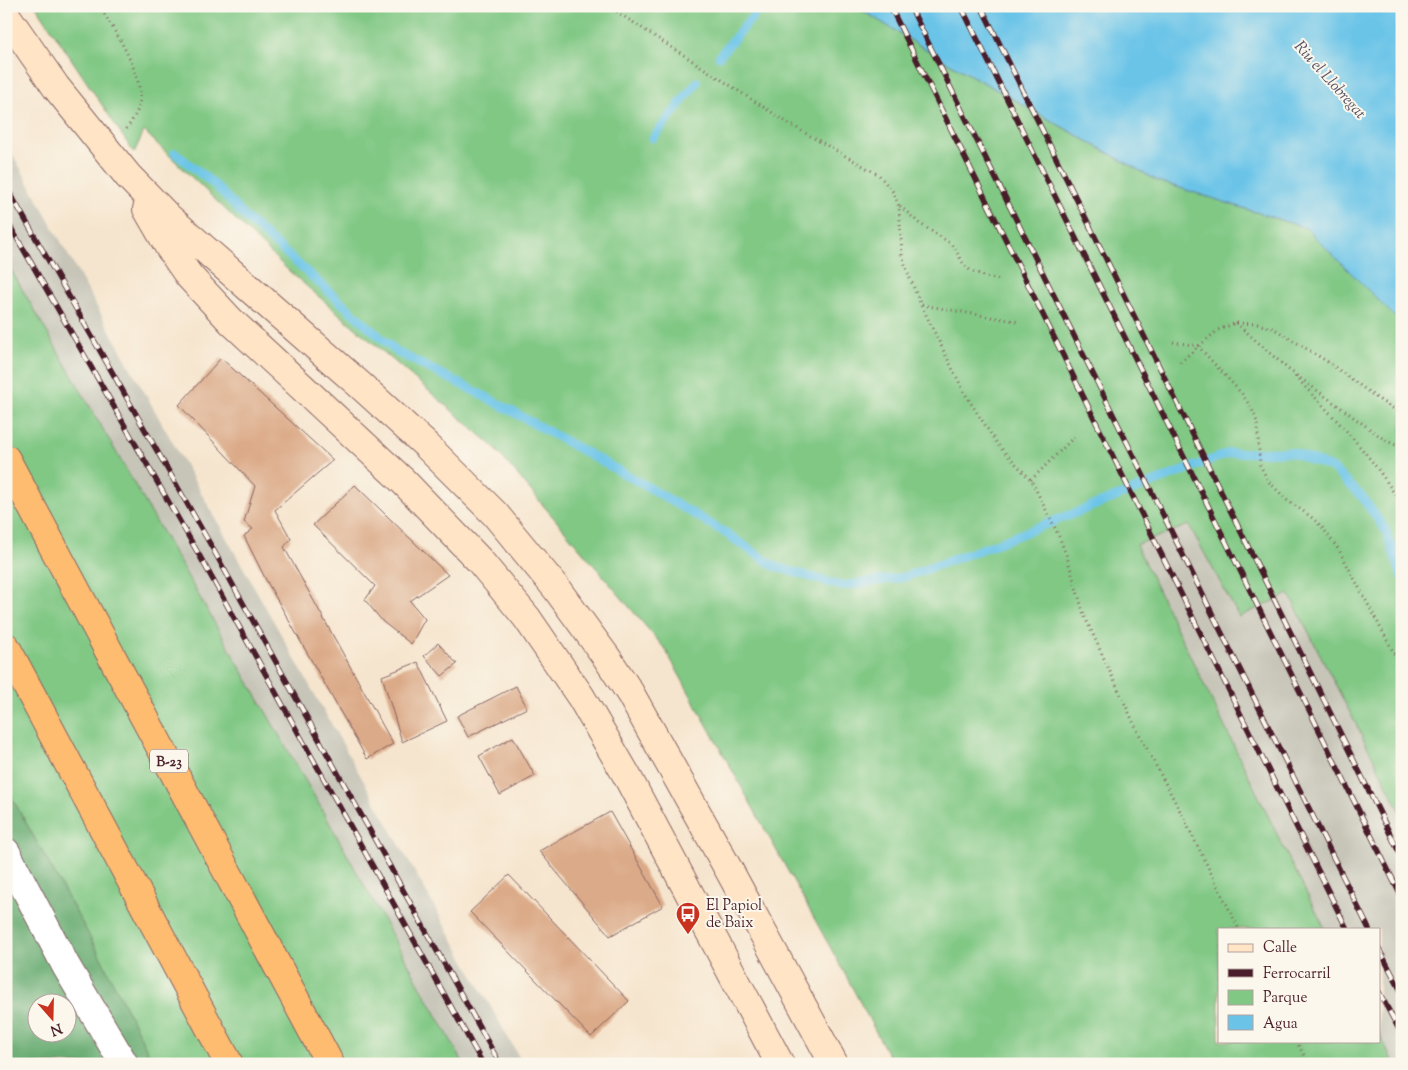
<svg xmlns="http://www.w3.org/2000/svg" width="1408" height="1070" font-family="'Sorts Mill Goudy',serif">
<rect width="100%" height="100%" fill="#fbf7ec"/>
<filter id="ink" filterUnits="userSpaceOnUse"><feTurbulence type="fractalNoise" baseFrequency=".02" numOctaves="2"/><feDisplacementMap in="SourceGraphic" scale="10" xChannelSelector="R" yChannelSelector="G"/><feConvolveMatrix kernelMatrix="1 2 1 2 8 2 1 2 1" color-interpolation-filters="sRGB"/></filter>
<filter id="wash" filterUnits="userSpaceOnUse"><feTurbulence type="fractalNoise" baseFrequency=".0096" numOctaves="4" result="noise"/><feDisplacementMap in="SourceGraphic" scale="20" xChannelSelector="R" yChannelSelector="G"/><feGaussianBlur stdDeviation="1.12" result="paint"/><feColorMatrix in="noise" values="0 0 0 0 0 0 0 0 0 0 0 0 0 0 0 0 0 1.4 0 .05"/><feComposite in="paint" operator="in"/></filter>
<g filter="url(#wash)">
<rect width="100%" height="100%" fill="#f6e5ce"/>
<path fill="#c6c5b8" d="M6 142 124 356 523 1064H464L320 806 6 261Z
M1189 524 1239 617 1289 593 1402 814V1064H1394L1379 1034V929H1325L1291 863 1136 545Z"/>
<path fill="#80c884" stroke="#657458" d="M36 6H855L937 56 1158 181 1306 228 1402 324V814L1289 594 1239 617 1189 525 1136 545 1291 863 1325 929H1219V1041H1379V1034L1394 1064H893L845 974 665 649 492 445 289 271 144 131 134 153Z
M6 261 320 806 464 1064H154L96 948 6 787Z"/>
<path fill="#68ac72" stroke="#59664e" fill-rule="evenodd" d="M6 787 96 948 154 1064H6ZM38 1002H68V1032H38Z"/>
<path fill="#6bc4e8" stroke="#5a728a" d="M855 6H1402V324L1306 228 1158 181 937 56Z"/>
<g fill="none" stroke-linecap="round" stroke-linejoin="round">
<path stroke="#6bc4e8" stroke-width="9" d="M719 56 762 6
M653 138 697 82
M175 153 215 185 245 217 397 352 486 397 648 487 724 532 774 566 841 586 905 577 998 543 1229 453 1291 452 1332 468 1362 497 1385 529 1402 576"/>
</g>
<g id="blocks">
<path fill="#dbaa88" d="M221 358 333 460 275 510 291 539 284 547 393 744 367 759 266 580 244 536 253 529 244 522 255 486 179 405Z
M355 485 448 575 410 601 425 619 411 644 383 622 365 600 375 586 313 525Z
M438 643 457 664 442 676 424 656Z
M418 662 447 721 402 742 382 676Z
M516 686 527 708 468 737 457 716Z
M513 737 535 776 500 795 479 756Z
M610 812 663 906 610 936 539 851Z
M509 875 629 1001 591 1037 470 912Z"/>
</g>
</g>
<g filter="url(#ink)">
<use href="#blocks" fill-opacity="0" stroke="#866464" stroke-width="1"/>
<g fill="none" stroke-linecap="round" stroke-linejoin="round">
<defs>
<path id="street" d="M6 852 66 966 124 1064"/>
<path id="secondary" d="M6 15 56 87 128 176 168 217 360 385 426 445 495 514 556 588 607 658 630 693 730 872 834 1064
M147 209 169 247 189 276 231 321 404 482 479 560 527 618 581 697 627 776 780 1064"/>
<path id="highway" d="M6 459 330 1064
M6 647 229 1064"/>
</defs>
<use href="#street" stroke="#866464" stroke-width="30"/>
<use href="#secondary" stroke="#866464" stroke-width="30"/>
<use href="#highway" stroke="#866464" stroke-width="30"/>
<path stroke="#866464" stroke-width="3" stroke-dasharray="1 4" stroke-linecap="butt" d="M99 6C114 29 146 77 139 106 137 114 130 123 126 130
M608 6 791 125 879 175 893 192 899 206 902 255 909 276 921 305 964 392 981 419 998 445 1031 480 1058 534 1067 557 1084 615 1112 676 1137 730 1180 811 1239 929
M900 206 919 223 950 243 955 249 964 265 970 270 986 277 1001 280
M922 305 1020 322
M1236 323 1289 370 1385 440 1402 448
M1173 342 1198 346 1242 394 1252 409 1257 422 1260 465 1268 481 1287 500 1310 516 1322 527 1339 550 1402 668
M1180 362 1218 330 1236 323 1257 324 1273 328 1328 362 1381 401 1402 414
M1295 376C1333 417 1375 457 1402 507
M1031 480 1074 437
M1296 1041 1309 1064"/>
<use href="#street" stroke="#fff" stroke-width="28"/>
<use href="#secondary" stroke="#ffe4c6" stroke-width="28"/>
<use href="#highway" stroke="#febc70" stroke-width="28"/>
<defs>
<path id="rail" d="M890 6 1347 929
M910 6 1369 929
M961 6 1402 898
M981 6 1402 858
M6 186 209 542 500 1064
M6 219 198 553 483 1064
M1379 949 1402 993
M1379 992 1402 1035"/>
</defs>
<use href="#rail" stroke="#4a1f2b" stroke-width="5.5"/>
<use href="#rail" stroke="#fbf7ec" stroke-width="4" stroke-dasharray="11" stroke-linecap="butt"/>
</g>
</g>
<defs>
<symbol id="bus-pin" viewBox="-11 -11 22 30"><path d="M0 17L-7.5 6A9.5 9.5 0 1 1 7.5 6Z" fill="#c8321e" stroke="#fbf7ec"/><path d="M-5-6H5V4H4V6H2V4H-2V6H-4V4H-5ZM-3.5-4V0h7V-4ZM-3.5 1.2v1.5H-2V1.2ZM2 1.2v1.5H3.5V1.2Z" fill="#fff"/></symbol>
</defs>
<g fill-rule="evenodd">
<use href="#bus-pin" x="674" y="900" width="28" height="38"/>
</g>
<g text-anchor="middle" stroke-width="4" stroke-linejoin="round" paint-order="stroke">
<rect fill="#fbf7ec" stroke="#7f6065" stroke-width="1" x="150" y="749.5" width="38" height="23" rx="4"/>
<g font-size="14" font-weight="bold" fill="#4a1f2b">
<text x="169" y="766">B-23</text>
</g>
<g font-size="15" fill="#4a1f2b" stroke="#fbf7ec" text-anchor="start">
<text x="706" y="910">El Papiol<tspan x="706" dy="17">de Baix</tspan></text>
</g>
<g font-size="16" font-style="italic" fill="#545164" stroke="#fbf7ec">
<text transform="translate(1331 79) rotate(48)" y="6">Riu el Llobregat</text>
</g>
</g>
<rect width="1408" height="1070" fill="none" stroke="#fbf7ec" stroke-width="25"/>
<rect x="1218" y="928" width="162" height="115" fill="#fbf7ec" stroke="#b4a19f"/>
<rect x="1228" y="944" width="25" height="8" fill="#ffe4c6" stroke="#b4a19f"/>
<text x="1263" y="952" font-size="15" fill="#4a1f2b">Calle</text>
<rect x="1228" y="969" width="25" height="8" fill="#4a1f2b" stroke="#b4a19f"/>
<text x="1263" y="978" font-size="15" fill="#4a1f2b">Ferrocarril</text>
<rect x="1228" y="990" width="25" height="15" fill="#80c884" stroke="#b4a19f"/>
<text x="1263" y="1002" font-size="15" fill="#4a1f2b">Parque</text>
<rect x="1228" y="1015" width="25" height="15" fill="#6bc4e8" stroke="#b4a19f"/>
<text x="1263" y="1028" font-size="15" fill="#4a1f2b">Agua</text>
<g transform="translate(52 1018) rotate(160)"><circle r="24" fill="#fbf7ec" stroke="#b4a19f"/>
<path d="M0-4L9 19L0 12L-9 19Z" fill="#c8321e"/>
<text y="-8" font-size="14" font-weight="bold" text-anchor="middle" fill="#4a1f2b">N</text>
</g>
</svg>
